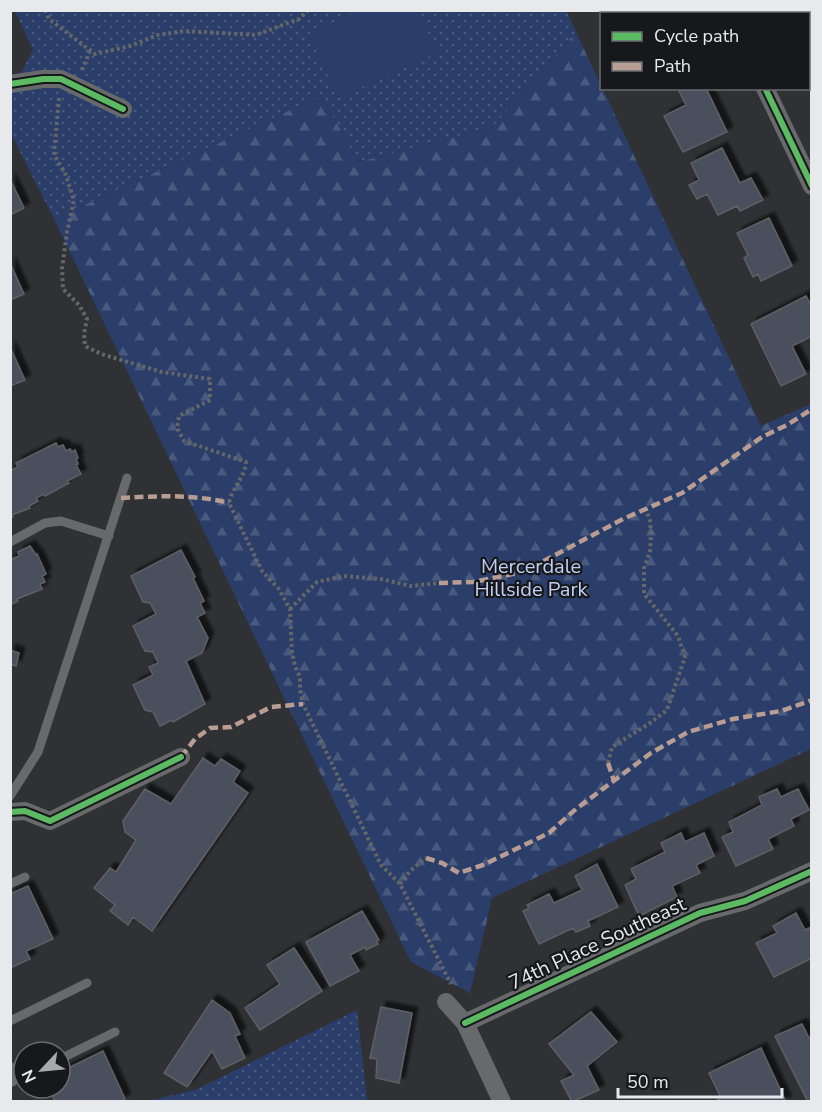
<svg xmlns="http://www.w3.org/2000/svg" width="822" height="1112" font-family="'Nunito Sans',sans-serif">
<defs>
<pattern id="grass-dots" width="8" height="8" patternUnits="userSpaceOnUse" patternTransform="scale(1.5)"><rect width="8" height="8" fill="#2a3e69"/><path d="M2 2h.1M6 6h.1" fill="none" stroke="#495a7f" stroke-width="1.8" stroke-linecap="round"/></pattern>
<pattern id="forest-firs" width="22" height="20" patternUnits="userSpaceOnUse" patternTransform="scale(1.5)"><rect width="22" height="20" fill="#2a3e69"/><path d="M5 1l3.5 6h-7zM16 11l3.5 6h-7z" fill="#495a7f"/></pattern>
<filter id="shadow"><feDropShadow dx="5.5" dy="-5.5" stdDeviation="1.5" flood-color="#0009"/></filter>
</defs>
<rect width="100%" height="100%" fill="#2f3134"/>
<path fill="url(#grass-dots)" d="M566 10 576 32 493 127 359 162 321 96 54 219 11 134V92L33 50 15 11Z
M357 1010 367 1101H147L195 1090Z"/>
<path fill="url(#forest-firs)" d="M576 32 761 426 811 404V749L492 898 470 993 411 962 54 219 321 96 359 162 493 127Z"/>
<path fill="#2a3e69" d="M359 11H418L437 53 338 98 309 34Z"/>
<path fill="#494f5c" stroke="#5e6063" stroke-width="1.5" filter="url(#shadow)" d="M616 10H655L649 14H617Z
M774 10H811L802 14H774Z
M706 88 727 132 683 152 664 116 686 105 678 89Z
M722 148 740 183 751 178 763 200 740 211 737 206 718 215 707 194 697 199 689 185 699 180 691 163Z
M10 179 24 208 10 215Z
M769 218 792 266 761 281 758 274 753 277 744 258 748 255 737 233Z
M10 263 24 294 10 300Z
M806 296 812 307V336L792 346 806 374 781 386 751 324Z
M10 347 25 380 10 386Z
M56 443 58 447 63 445 66 451 70 449 72 452 75 450 78 458 76 459 78 464 76 465 81 474 67 481 69 483 45 496 44 494 36 498 38 501 29 506 30 508 12 515 13 517 10 518V471L18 467 16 463Z
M30 546 36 555 37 554 46 574 42 576 45 582 40 584 42 589 17 599 18 601 10 605V560L19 556 18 552Z
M181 550 195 577 193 578 204 601 200 603 205 613 197 617 208 638 202 653 186 661 205 704 173 722 172 720 160 726 153 712 145 710 133 685 153 675 149 667 158 663 153 652 145 651 133 626 156 614 150 603 143 602 131 576Z
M10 650 19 653 16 666 10 664Z
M203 758 215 766 221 759 240 771 233 782 248 793 152 931 133 917 128 925 110 911 115 905 94 888 110 868 116 872 136 840 125 832 123 821 145 789 171 804Z
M777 789 781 797 798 789 809 810 791 819 794 826 768 839 773 849 736 866 722 837 733 832 729 822 762 805 759 797Z
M681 833 685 842 704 833 714 856 696 865 700 873 672 886 677 897 639 916 625 885 636 879 631 869 665 852 661 843Z
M597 864 618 907 588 921 590 926 576 932 573 928 539 944 523 911 529 908 527 905 549 894 554 903 582 890 575 876Z
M28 886 53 939 26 951 30 959 10 968V894Z
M362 911 379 940 376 941 378 944 366 950 365 947 350 955 359 971 330 986 306 942Z
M796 913 805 930 812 927V958L774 977 756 943 777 933 773 926Z
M294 948 322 991 260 1030 245 1008 280 984 267 965Z
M212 1000 230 1013 240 1034 235 1036 245 1058 222 1069 212 1051 187 1087 164 1073Z
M381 1007 412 1013 399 1083 376 1078 377 1059 370 1058Z
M591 1012 617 1042 587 1066 599 1090 572 1102 561 1081 574 1075 549 1044Z
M802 1024 809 1038 812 1037V1102H808L775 1036Z
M761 1048 786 1102H714L721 1098 709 1073Z
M103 1051 125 1099 119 1102H55L49 1088H60V1072Z"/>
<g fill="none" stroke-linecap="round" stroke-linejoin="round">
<path stroke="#656668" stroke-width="4" stroke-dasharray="3 3" stroke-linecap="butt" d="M45 10 49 19 95 54 130 46 158 35 185 31 256 35 299 19 308 10
M82 70 90 51
M59 98 54 155 65 173 74 200 67 232 62 269 63 289 79 305 87 319 84 334 85 346 101 354 162 372 210 379V400L179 416 177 428 184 441 246 462C245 477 232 488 229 503L262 571 278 588 290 609 292 652 295 666 300 677V689L303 704 381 865 400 884 451 984
M290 609 317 582 344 576 381 579 411 586 439 583
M608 763 612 747 650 723 667 710 685 657 678 636 644 594V568L650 552 651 534 650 520 646 510
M400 884 410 871 426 858"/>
<path stroke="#67696b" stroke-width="9" d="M10 542 45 523 61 521 109 536
M10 796 38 752 127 478
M10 884 25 877
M10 1021 87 983
M60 1059 115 1032
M10 1066 17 1079 10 1083"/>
<path stroke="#67696b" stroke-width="18" d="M728 10 730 14
M10 84 43 79H61L123 109
M765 88 812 186
M10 812 25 811 50 821 181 757
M446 1002 465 1023 502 1102
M465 1023 700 913 745 901 812 871"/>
<path stroke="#b99d93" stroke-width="4.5" stroke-dasharray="9 4.5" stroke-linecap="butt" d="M121 498C157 496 193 494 229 503
M439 583 473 582 523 572 623 519 682 493 762 437 787 425 812 409
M181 757 195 739 210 728 231 727 271 707 303 704
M608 763 614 781
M426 858 442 863 459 873 483 865 549 833 576 809 651 753 688 732 733 719 781 711 812 700"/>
<defs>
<path id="cycleway" d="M10 84 43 79H61L123 109
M765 88 812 186
M10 812 25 811 50 821 181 757
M465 1023 700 913 745 901 812 871"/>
</defs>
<use href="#cycleway" stroke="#17181b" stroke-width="10"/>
<use href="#cycleway" stroke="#5cba63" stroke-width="6"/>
</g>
<g text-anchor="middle" stroke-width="4.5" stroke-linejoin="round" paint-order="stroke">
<g font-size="20" fill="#bfd0f4" stroke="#17181b">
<text x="531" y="573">Mercerdale<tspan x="531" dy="23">Hillside Park</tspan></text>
</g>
<g font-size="20" fill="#e7e9ec" stroke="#17181b">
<text transform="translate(597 943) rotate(-25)" y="7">74th Place Southeast</text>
</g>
</g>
<rect width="822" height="1112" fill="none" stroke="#e7e9ec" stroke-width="24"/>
<rect x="600" y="12" width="210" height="78" fill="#17181b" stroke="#6a6c6f" stroke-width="1.5"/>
<rect x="612" y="32" width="30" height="9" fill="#5cba63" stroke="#6a6c6f" stroke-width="1.5"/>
<text x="654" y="42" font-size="18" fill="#e7e9ec">Cycle path</text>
<rect x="612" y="62" width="30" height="9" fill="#b99d93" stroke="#6a6c6f" stroke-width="1.5"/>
<text x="654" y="72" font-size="18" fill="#e7e9ec">Path</text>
<g transform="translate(42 1070) rotate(244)"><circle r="28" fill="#17181b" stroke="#6a6c6f" stroke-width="1.5"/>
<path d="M0-4.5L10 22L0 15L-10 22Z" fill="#a7a9ac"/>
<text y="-9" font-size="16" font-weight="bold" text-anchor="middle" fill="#e7e9ec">N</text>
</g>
<path d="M618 1088v9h164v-9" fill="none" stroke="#e7e9ec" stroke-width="3"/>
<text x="627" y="1088" font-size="18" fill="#e7e9ec" stroke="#17181b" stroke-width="4.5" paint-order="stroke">50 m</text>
</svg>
